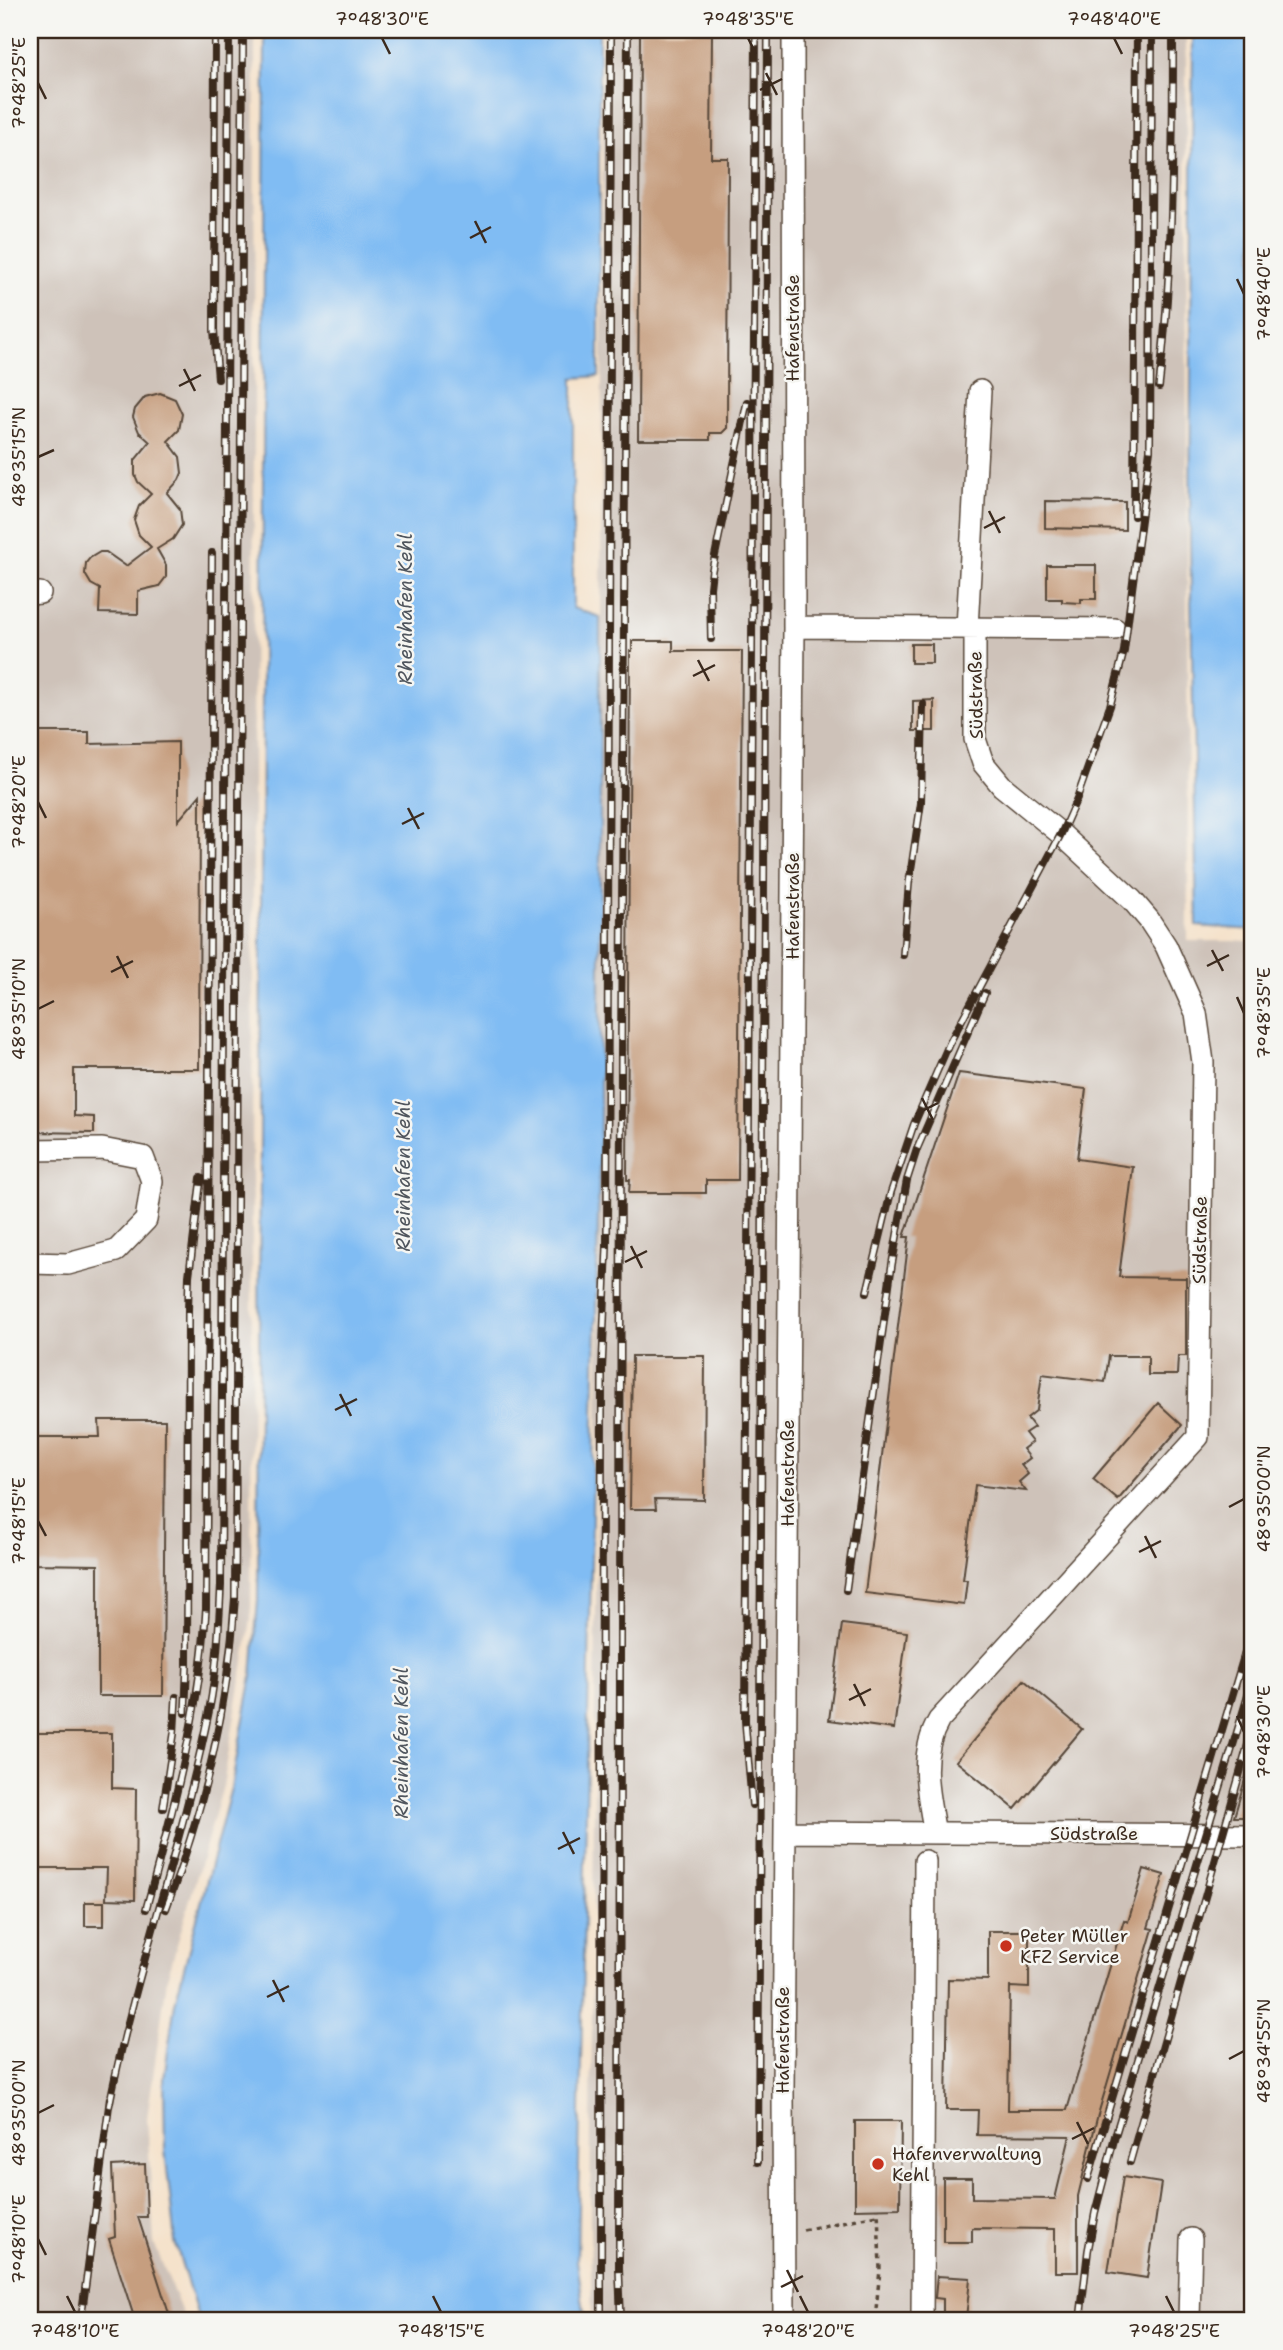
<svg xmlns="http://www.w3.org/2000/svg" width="1283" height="2350" font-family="'Shantell Sans',sans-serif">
<rect width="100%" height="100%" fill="#f6f6f2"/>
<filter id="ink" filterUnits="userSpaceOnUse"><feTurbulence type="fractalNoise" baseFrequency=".0143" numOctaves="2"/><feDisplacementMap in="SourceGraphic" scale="14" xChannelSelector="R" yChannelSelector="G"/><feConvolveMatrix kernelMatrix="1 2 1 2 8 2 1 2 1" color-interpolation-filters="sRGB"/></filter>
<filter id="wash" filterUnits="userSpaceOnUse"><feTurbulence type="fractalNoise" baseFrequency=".00686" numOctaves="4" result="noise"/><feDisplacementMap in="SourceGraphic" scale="28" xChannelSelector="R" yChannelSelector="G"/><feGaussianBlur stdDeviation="1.57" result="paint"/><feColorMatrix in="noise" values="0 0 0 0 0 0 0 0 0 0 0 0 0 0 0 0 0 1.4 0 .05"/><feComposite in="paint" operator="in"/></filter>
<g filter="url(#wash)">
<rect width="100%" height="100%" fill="#f5e2cb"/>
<path fill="#cec2b9" d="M30 30H255L251 1620 223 1786 167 1979 147 2118 154 2243 185 2320H30Z
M603 30H1186L1188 941H1253V2320H592L590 2221 599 1309Z"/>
<path fill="#80bcf3" stroke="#5e7388" stroke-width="2" d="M265 30H599V376L573 378V608L600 617V1120L577 2260 585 2320H199L175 2242 165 2150 164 2078 175 2003 231 1788 252 1676 258 1600Z
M1193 30H1253V930L1197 926 1190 537Z"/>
<g id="blocks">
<path fill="#c69e7f" d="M640 30H712L711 158H728L727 428 722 433H710V440H638Z
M160 393 175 399 182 414 179 430 168 441 180 457 182 473 179 480 167 493 180 509 182 525 173 539 157 549 166 565V577L159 586 138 591V614L99 613 100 589 91 584 85 574 86 563 90 558 100 552H106L126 566 151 547 139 535 134 520 139 506 151 494 138 482 135 475V460L150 442 139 432 133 417 135 409 145 397Z
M1045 501 1125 502V530L1045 528Z
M1047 565H1096V599H1081V603L1062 602V599H1047Z
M632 641H673V651H742L738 1180H706V1193H629L630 1180H627L630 651H632Z
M911 644H932V663H911Z
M934 700V731H913V701Z
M30 732H89V744L178 742V821L200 795 199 1069H74V1116L94 1117V1133L30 1132Z
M959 1073 1086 1089 1077 1159 1133 1167 1119 1277 1186 1278V1356H1178L1177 1375H1148V1356H1109L1105 1382 1042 1374 1037 1410 1027 1418 1034 1427 1025 1433 1032 1442 1023 1449 1030 1458 1021 1465 1028 1474 1019 1482 1026 1491 975 1485 963 1580H967L964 1605 865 1593 909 1237H904Z
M632 1356H705L704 1500 655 1499 656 1509H630Z
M1158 1403 1182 1425 1118 1500 1093 1479Z
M99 1420H165L163 1696H98V1565L30 1564V1437H100Z
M842 1624 907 1632 894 1729 829 1720Z
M1024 1680 1082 1729 1015 1809 956 1761Z
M30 1733H112V1788L136 1789 135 1900 106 1899 107 1868H30Z
M1249 1766 1253 1767V1817H1234Z
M1144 1869 1164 1875 1148 1928 1153 1929 1097 2118 1078 2196V2272H1055V2229L972 2228V2242H943V2178H972V2198L1055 2199 1070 2136 977 2135 978 2110H946L948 1979 988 1980V1931H1029V1988L1010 1987 1008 2110H1067L1124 1920 1128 1922Z
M85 1902H104V1926H85Z
M855 2121H901L900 2208 855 2209Z
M145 2164 147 2217H138L171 2320H135L109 2239 115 2237 112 2166Z
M1123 2177 1161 2183 1147 2278 1108 2272Z
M937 2276 970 2278 966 2320H943V2299L935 2298Z"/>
</g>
</g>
<g filter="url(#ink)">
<use href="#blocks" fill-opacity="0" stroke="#574638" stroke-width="2"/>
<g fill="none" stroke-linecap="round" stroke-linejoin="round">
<defs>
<path id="minor" d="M30 594 40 593
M794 627 1115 629
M967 628 980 391
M30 1150 102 1149 143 1157 152 1181 146 1220 116 1251 68 1264 30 1263
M785 1832 1253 1835
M935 1833C928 1795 918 1756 939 1720L1198 1437 1203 1062 1196 1013 1166 946 1149 920 1132 900 1061 834 1002 786 983 763 975 739V628
M784 2320 783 2092 794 627 793 30
M922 2320 925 1861
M1189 2320 1191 2239"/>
</defs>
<use href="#minor" stroke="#574638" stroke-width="24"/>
<path stroke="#574638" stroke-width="3.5" stroke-dasharray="5 5" stroke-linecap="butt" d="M803 2230 877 2215
M875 2319 880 2270 878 2208"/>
<use href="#minor" stroke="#fff" stroke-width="21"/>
<defs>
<path id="rail" d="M215 30 214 330 218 379
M1159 387C1173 269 1173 149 1173 30
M1134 516 1137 30
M711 639 710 588 712 570 747 402
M903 955 909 883 921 803 923 704
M867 1292 891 1192 914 1124 949 1044 1061 834 1077 798 1110 706 1124 651 1150 450 1152 30
M846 1590 892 1264 907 1180 917 1149 985 993
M185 1713 187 1666 188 1311 189 1276 201 1178
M752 1805 745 1721 756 30
M163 1808 174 1734 176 1697
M146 1909C173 1811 200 1711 206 1609L212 553
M166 1909C205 1806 228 1708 235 1598L243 30
M109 2107C135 1973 182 1845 209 1711 217 1670 219 1627 221 1585L229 30
M758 2162 768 30
M1130 2162 1253 1727
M1088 2179 1253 1626
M81 2320 110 2098
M601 2320 602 1370 607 1247 611 30
M621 2320 619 2268 621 1055 628 30
M1080 2320 1088 2251 1095 2213 1115 2136 1253 1679"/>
</defs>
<use href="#rail" stroke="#3b2a1e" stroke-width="8"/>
<use href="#rail" stroke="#f6f6f2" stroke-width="5" stroke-dasharray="16" stroke-linecap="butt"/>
</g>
</g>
<path fill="none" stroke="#3b2a1e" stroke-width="2.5" d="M382 38 390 54M748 38 756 54M1114 38 1122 54M766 73 777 95M38 83 46 99M760 90 782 79M475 221 486 243M470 238 491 227M1237 279 1244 294M184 369 195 391M179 386 201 375M38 457 54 450M989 511 1000 533M984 528 1005 517M698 660 709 681M693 676 715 665M38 802 46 818M408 808 419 829M402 824 424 813M1212 950 1223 971M117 956 128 978M1207 966 1229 955M111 972 133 961M1237 997 1244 1013M38 1009 54 1001M922 1098 933 1120M916 1114 938 1103M631 1246 642 1268M625 1262 647 1251M340 1394 351 1416M335 1410 357 1399M1229 1507 1244 1499M38 1521 46 1536M1145 1536 1156 1558M1139 1552 1161 1541M854 1684 865 1706M849 1700 871 1689M1237 1716 1244 1732M563 1832 574 1854M558 1849 580 1838M273 1980 284 2002M267 1997 289 1986M1229 2059 1244 2051M38 2113 54 2105M1077 2122 1088 2144M1072 2139 1094 2128M38 2239 46 2255M787 2270 798 2292M781 2287 803 2276M67 2296 75 2312M433 2296 441 2312M800 2296 808 2312M1166 2296 1174 2312"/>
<g fill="#c8321e" stroke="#f6f6f2" stroke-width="2.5">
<circle cx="1006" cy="1946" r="7"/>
<circle cx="878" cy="2164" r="7"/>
</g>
<g text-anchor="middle" stroke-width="5" stroke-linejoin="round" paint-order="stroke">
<g font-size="18" fill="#3b2a1e" stroke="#f6f6f2">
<text transform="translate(793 328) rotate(-90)" y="6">Hafenstraße</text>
<text transform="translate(976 695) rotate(-91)" y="6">Südstraße</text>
<text transform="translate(793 906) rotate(-90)" y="6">Hafenstraße</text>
<text transform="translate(1200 1240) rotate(-89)" y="6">Südstraße</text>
<text transform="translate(788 1473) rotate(-90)" y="6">Hafenstraße</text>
<text x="1094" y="1840">Südstraße</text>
<text transform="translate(783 2040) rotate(-90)" y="6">Hafenstraße</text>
</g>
<g font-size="18" fill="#3b2a1e" stroke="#f6f6f2" text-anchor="start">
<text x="1020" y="1942">Peter Müller<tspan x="1020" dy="21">KFZ Service</tspan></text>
<text x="892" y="2160">Hafenverwaltung<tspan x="892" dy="21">Kehl</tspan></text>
</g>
<g font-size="19" font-style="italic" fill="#50565e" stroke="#f6f6f2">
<text transform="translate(405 609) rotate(-90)" y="7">Rheinhafen Kehl</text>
<text transform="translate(403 1176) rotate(-90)" y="7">Rheinhafen Kehl</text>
<text transform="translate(401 1743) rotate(-90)" y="7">Rheinhafen Kehl</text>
</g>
</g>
<rect width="1283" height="2350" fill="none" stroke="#f6f6f2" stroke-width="77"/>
<rect x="38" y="38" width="1206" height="2274" fill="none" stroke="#3b2a1e" stroke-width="2.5"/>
<g font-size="18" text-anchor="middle" fill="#3b2a1e">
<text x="382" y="25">7°48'30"E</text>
<text x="748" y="25">7°48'35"E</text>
<text x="1114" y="25">7°48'40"E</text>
<text transform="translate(19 83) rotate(-90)" y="6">7°48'25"E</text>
<text transform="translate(1264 294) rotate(-90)" y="6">7°48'40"E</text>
<text transform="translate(19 457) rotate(-90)" y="6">48°35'15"N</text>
<text transform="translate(19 802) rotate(-90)" y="6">7°48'20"E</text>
<text transform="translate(19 1009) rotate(-90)" y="6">48°35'10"N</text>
<text transform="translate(1264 1013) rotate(-90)" y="6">7°48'35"E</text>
<text transform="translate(1264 1499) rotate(-90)" y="6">48°35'00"N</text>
<text transform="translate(19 1521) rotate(-90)" y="6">7°48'15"E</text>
<text transform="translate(1264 1732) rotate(-90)" y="6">7°48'30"E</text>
<text transform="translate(1264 2051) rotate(-90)" y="6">48°34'55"N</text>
<text transform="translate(19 2113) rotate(-90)" y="6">48°35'00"N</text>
<text transform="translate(19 2239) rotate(-90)" y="6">7°48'10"E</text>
<text x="75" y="2337">7°48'10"E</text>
<text x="441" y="2337">7°48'15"E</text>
<text x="808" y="2337">7°48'20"E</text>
<text x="1174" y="2337">7°48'25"E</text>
</g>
</svg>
